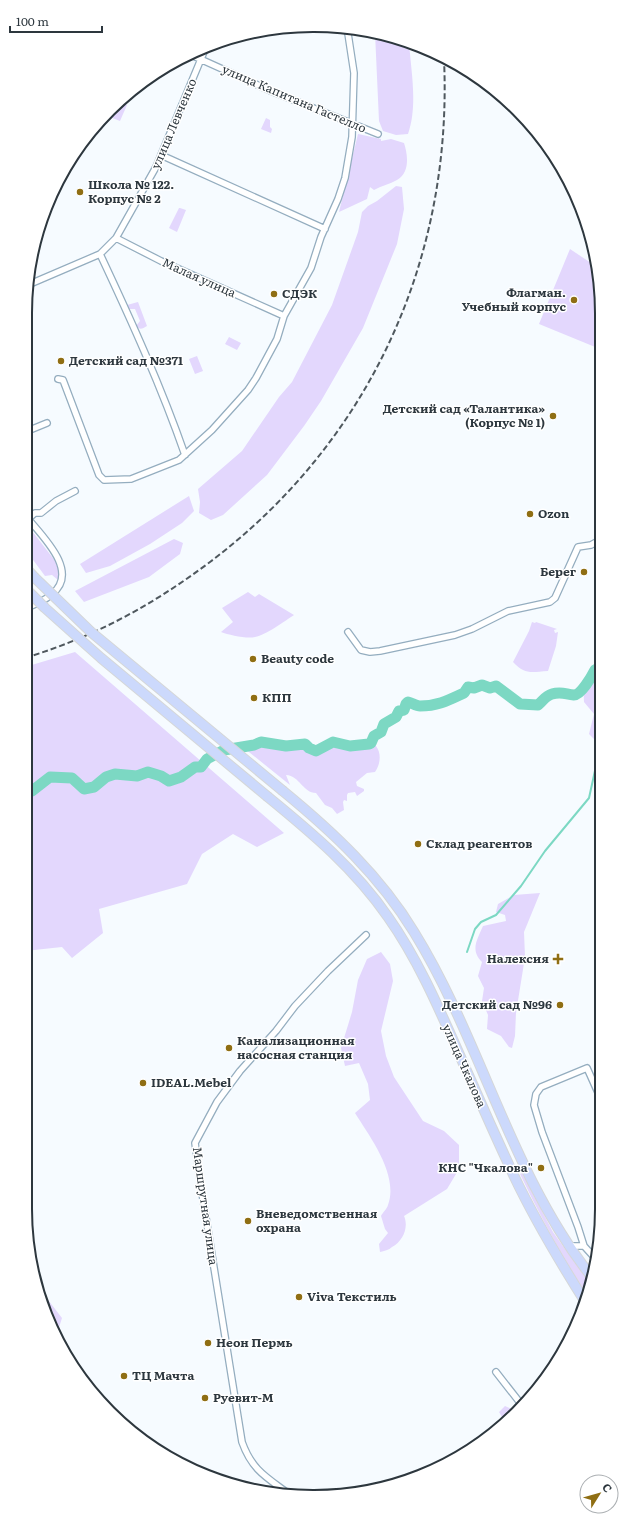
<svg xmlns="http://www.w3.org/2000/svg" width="627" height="1522" font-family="Literata,serif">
<rect width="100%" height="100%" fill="#f6fbff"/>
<path fill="#e3d7fd" d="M375 33 409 42C411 71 418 105 408 134L396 135 383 131 379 121Z
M120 102 127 105 120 121 105 115Z
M266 118 270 120V127L272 129 271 133 261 129Z
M90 133 79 160 72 157Z
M358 134 381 139V141L391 139 404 143C408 155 410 173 397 180 390 184 381 186 374 190L370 187 367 199 339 212Z
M396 186 402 187 404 209 397 244 363 328 321 401 304 426 267 475 223 515 211 520 199 513 200 502 198 489 242 451 279 397 292 382 332 305 358 232 362 212 368 206 377 201Z
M179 208H180L186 210 177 232 169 228Z
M570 249 597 267 599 276 600 349 539 324Z
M138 302 147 326C142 329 140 330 136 326L140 321 135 309H128L127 305Z
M229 337 241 343 237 350 225 344Z
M197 356 203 371 195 374 189 359Z
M189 496 194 511 182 523 150 544 110 566 86 573 80 564Z
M25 522 56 562 60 573 58 580 52 575 45 576 25 549Z
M174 539 183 543 180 554 149 577 84 602 75 591Z
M248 592 255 597 259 594 294 615C285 621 266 635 255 637 247 639 229 635 221 632L233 622 222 608Z
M532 622 535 623 536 622 557 629 554 630 555 633 558 632 556 646 548 671C531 672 525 675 513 662L529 631Z
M75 652 284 833 257 847 233 834 202 854 187 884 99 909 103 933 72 958 62 947 25 951V667Z
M601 668V746L589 734 594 714 584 702 583 681 598 672Z
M262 743 287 747 305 746 314 753 335 744 350 748 361 747 366 748 370 746H376C382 754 380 765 375 772L367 773 356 782 357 786 364 789V791L357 796 355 792 348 793 347 795V801L344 800 343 802 344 810 337 814 332 808 325 805 316 793C303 793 300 776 286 775L290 785 244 748 255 746Z
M540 893 524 932 525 957 516 1013 515 1036 512 1048 509 1047 501 1036 487 1029 488 1015 482 1001 484 988 478 976 482 962C470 950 477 940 483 926L506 921 505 915 496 912 498 904 514 895Z
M381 952 390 964 393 981 381 1031 386 1056 394 1077 423 1121 444 1131 459 1145V1169L447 1189 404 1216C409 1227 403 1241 392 1247 389 1250 384 1251 380 1252L379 1244 388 1233 385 1229 381 1216C383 1212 387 1209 388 1205 399 1175 370 1137 355 1113L370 1100 368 1084 359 1063 345 1066 341 1048 352 1012 358 980 367 959Z
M522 1173 553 1232 590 1284 588 1296C562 1257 540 1216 520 1174Z
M38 1287 62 1318 56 1337 40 1301Z
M505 1406 514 1410 505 1419 502 1417 499 1412Z"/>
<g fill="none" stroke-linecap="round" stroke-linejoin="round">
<path stroke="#7cd8c3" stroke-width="2" d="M25 824 32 791
M467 952 475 929 481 922 496 915 521 886 545 851 589 798 596 766 601 730"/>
<path stroke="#7cd8c3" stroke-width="11" d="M25 792 32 791 50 777 72 778 84 789 94 787 106 777 115 774 137 776 148 772 161 776 169 781 181 777 195 767H201L207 759 224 750 254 745 261 742 286 746 305 744 309 748 316 751 333 742 350 746 369 744 371 743 374 736 381 732 384 724 396 717 399 711 404 710 406 704 408 702C412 703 416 706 420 706 438 706 449 700 464 693L468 687 474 688 482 685 490 688 496 686 520 704 538 705C543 701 545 696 552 694 561 691 565 694 574 695 581 695 592 676 595 670L601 667"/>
<defs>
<path id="street" d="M189 54 271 91 378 134
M161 155 325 229
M116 238 161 261 284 316
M100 254C131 320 161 386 185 455
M30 284 100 254 116 238 156 167 206 47
M58 379 63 380 99 475 104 480 131 479 179 460 212 430 248 390 256 378 277 339 284 316 311 268 321 237 338 199 345 178 352 137 354 73 347 27
M25 432 47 423
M25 515C40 534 81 571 52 594 44 601 35 605 25 608
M28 519 35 513H41L56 501 75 491
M348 632 361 650 370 652 380 651 455 635 472 629 508 611 550 602 555 598 578 547 591 545 600 540
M569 1246H584
M594 1257 584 1246 578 1227 542 1132 534 1105 536 1094 541 1087 587 1068 600 1097H602
M496 1372 521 1404
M289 1494C266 1477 252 1470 242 1442L202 1193 195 1143 217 1102 240 1071 276 1031 295 1006 328 971 366 935"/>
<path id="primary" d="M25 567 34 577
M283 791C333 832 380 876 414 932 482 1042 510 1173 591 1276
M268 797C312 833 355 869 388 917 424 968 447 1028 473 1085 486 1115 500 1146 514 1176 535 1220 560 1262 586 1303"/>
</defs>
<use href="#street" stroke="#94adbf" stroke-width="8"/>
<use href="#primary" stroke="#d5d7d8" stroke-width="11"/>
<use href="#street" stroke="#fff" stroke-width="5.5"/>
<use href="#primary" stroke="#ccd9fc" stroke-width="9"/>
<path stroke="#4f585e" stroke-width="2" stroke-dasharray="6 3" stroke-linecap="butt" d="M25 658C96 636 151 606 210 562 370 441 453 259 444 59"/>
<defs>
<path id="primary-bridge" d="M34 577 91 632 283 791
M25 588 45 608 101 658 268 797"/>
</defs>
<use href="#primary-bridge" stroke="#d5d7d8" stroke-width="11" stroke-linecap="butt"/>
<use href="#primary-bridge" stroke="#ccd9fc" stroke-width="9"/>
</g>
<g fill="#8f6e13" stroke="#fff" stroke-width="1.5">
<circle cx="80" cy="192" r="4"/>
<circle cx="274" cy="294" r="4"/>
<circle cx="574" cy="300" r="4"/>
<circle cx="61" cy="361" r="4"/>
<circle cx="553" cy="416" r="4"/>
<circle cx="530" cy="514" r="4"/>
<circle cx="584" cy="572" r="4"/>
<circle cx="253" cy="659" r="4"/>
<circle cx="254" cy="698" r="4"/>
<circle cx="418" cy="844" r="4"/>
<path d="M556 953h4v4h4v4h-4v4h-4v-4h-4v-4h4z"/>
<circle cx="560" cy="1005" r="4"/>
<circle cx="229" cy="1048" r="4"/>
<circle cx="143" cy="1083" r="4"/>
<circle cx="541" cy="1168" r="4"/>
<circle cx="248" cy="1221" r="4"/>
<circle cx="299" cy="1297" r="4"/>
<circle cx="208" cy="1343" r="4"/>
<circle cx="124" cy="1376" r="4"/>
<circle cx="205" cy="1398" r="4"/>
</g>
<g text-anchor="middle" stroke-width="3" stroke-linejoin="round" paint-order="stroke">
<g font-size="12" fill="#2d373e" stroke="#fff">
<text transform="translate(294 99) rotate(23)" y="4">улица Капитана Гастелло</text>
<text transform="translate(174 124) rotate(-67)" y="4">улица Левченко</text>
<text transform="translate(199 278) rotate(24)" y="4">Малая улица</text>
<text transform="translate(464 1066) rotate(66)" y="4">улица Чкалова</text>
<text transform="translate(205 1206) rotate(82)" y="4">Маршрутная улица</text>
</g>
<g font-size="12" font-weight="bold" fill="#2d373e" stroke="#fff" text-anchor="start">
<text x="88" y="189">Школа № 122.<tspan x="88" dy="14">Корпус № 2</tspan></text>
<text x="566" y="297" text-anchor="end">Флагман.<tspan x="566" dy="14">Учебный корпус</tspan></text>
<text x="282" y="298">СДЭК</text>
<text x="69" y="365">Детский сад №371</text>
<text x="545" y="413" text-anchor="end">Детский сад «Талантика»<tspan x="545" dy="14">(Корпус № 1)</tspan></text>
<text x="538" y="518">Ozon</text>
<text x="576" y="576" text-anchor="end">Берег</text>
<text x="261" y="663">Beauty code</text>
<text x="262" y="702">КПП</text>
<text x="426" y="848">Склад реагентов</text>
<text x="549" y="963" text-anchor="end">Налексия</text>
<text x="552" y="1009" text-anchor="end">Детский сад №96</text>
<text x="237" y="1045">Канализационная<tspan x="237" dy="14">насосная станция</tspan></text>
<text x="151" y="1087">IDEAL.Mebel</text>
<text x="533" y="1172" text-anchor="end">КНС "Чкалова"</text>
<text x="256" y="1218">Вневедомственная<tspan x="256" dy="14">охрана</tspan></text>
<text x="307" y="1301">Viva Текстиль</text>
<text x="216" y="1347">Неон Пермь</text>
<text x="132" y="1380">ТЦ Мачта</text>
<text x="213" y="1402">Руевит-М</text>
</g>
</g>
<path d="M0 0H627V1522H0ZM313 32H314A281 281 0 0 1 595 313V1209A281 281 0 0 1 314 1490H313A281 281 0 0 1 32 1209V313A281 281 0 0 1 313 32Z" fill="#fff" fill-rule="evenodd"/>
<path fill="none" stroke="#2d373e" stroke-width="2" d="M313 32H314A281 281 0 0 1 595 313V1209A281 281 0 0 1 314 1490H313A281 281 0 0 1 32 1209V313A281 281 0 0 1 313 32Z"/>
<g transform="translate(599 1494) rotate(53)"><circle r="19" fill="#ffffff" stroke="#abafb2"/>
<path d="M0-3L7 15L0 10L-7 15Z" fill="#8f6e13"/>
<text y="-6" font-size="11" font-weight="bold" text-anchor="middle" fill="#2d373e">С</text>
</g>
<path d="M10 26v6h92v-6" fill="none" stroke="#2d373e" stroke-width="2"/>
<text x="16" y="26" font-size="12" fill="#2d373e" stroke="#ffffff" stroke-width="3" paint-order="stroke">100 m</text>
</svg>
